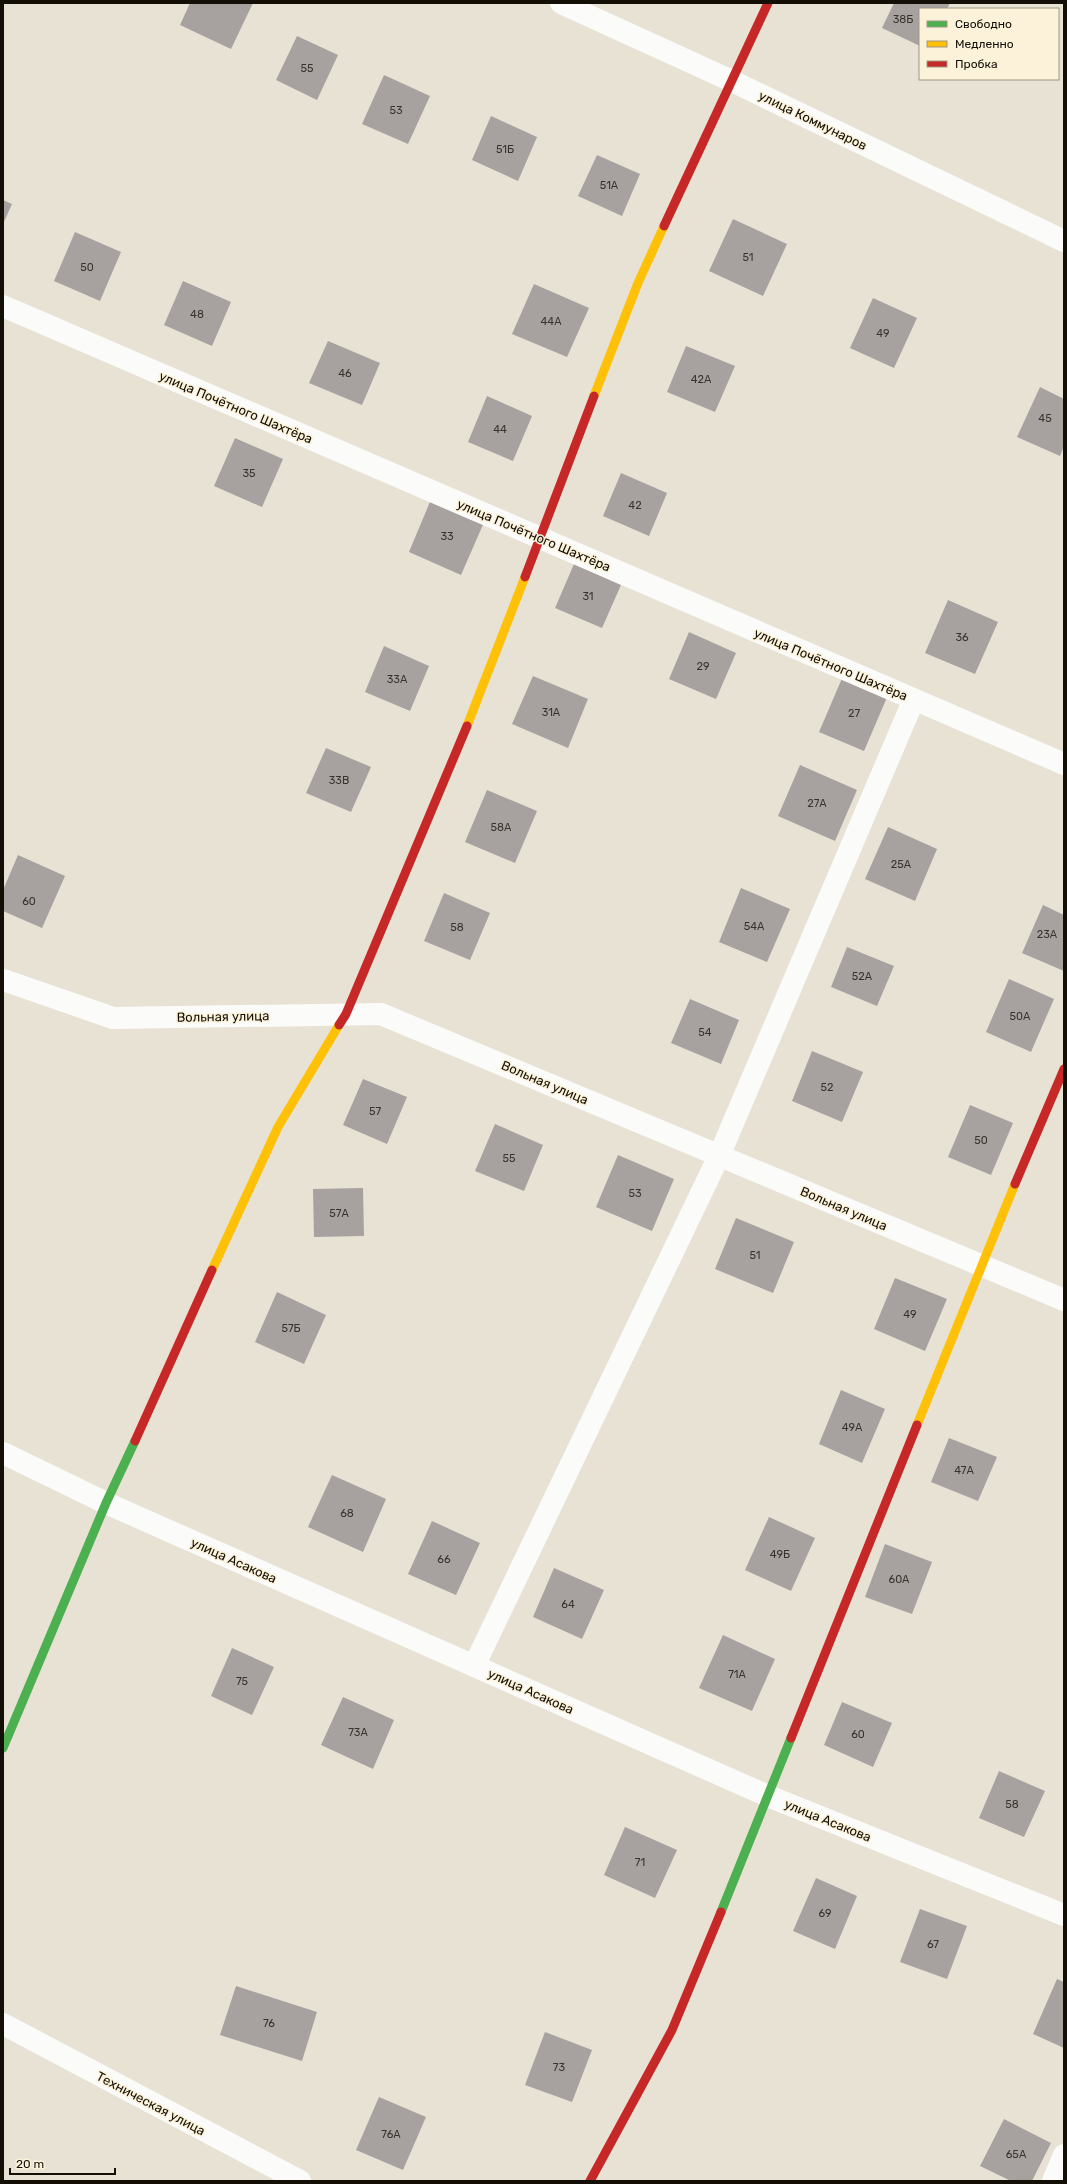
<svg xmlns="http://www.w3.org/2000/svg" width="1067" height="2184" font-family="Rubik,sans-serif">
<rect width="100%" height="100%" fill="#e7e2d4"/>
<path fill="#a7a2a0" d="M190 3H253L231 49 180 25Z
M894 3H950L947 9H920V46L882 28Z
M297 36 338 55 317 100 276 80Z
M384 75 430 96 408 144 362 124Z
M491 116 537 137 518 181 472 160Z
M597 155 640 174 622 216 578 196Z
M3 200 12 204 3 224Z
M733 219 787 244 763 296 709 271Z
M75 232 121 252 100 301 54 281Z
M183 281 231 302 212 346 164 325Z
M534 284 589 308 567 357 512 334Z
M873 298 917 318 894 368 850 348Z
M328 341 380 363 362 405 309 383Z
M686 346 735 366 715 412 667 392Z
M1040 387 1064 399V446L1060 456 1017 437Z
M487 396 532 416 513 461 468 442Z
M235 438 283 459 262 507 214 486Z
M621 473 667 493 649 536 603 516Z
M432 497 485 520 461 575 409 552Z
M574 564 621 585 602 628 555 608Z
M948 600 998 622 975 674 925 653Z
M689 632 736 653 716 699 669 679Z
M384 646 429 666 410 711 365 692Z
M533 676 588 699 568 748 512 724Z
M843 676 888 695 864 751 819 732Z
M326 748 371 767 351 812 306 793Z
M800 765 857 790 835 841 778 816Z
M487 790 537 811 515 863 465 842Z
M888 827 937 849 915 901 865 879Z
M18 855 65 876 42 928 3 911V890Z
M741 888 790 909 767 962 719 942Z
M444 893 490 913 470 960 424 941Z
M1043 905 1064 915V971L1022 953Z
M847 947 894 966 877 1006 831 987Z
M1009 979 1054 999 1031 1052 986 1032Z
M690 999 739 1020 721 1064 671 1043Z
M812 1051 863 1072 842 1122 792 1101Z
M363 1079 407 1097 387 1144 343 1125Z
M970 1105 1013 1123 991 1175 948 1157Z
M495 1124 543 1145 524 1191 475 1171Z
M618 1155 674 1179 652 1231 596 1207Z
M363 1188 364 1236 314 1237 313 1189Z
M736 1218 794 1242 773 1293 715 1269Z
M895 1278 947 1299 925 1351 874 1329Z
M277 1292 326 1315 304 1364 255 1342Z
M841 1390 885 1409 862 1463 819 1444Z
M949 1438 997 1457 978 1501 931 1482Z
M332 1475 386 1499 363 1552 308 1527Z
M769 1517 815 1538 791 1591 745 1570Z
M432 1521 480 1543 456 1595 408 1574Z
M885 1544 932 1562 912 1614 865 1597Z
M554 1568 604 1590 582 1639 533 1617Z
M723 1635 775 1659 752 1711 699 1688Z
M232 1648 274 1667 252 1715 211 1696Z
M343 1697 394 1720 373 1769 321 1745Z
M842 1702 892 1723 873 1767 824 1745Z
M999 1771 1045 1791 1024 1837 979 1818Z
M625 1827 677 1850 655 1898 604 1875Z
M816 1878 857 1896 835 1949 793 1931Z
M920 1909 967 1926 947 1979 900 1962Z
M1057 1979 1064 1982V2048L1033 2034Z
M236 1986 317 2012 302 2061 220 2035Z
M545 2032 592 2050 572 2102 525 2085Z
M379 2097 426 2117 403 2170 356 2150Z
M1004 2119 1051 2143 1032 2181H1011L980 2166Z"/>
<g fill="none" stroke-linecap="round" stroke-linejoin="round">
<path stroke="#fbfbf9" stroke-width="22" d="M561 3 732 81 1064 241
M3 306 1064 764
M3 980 113 1018 381 1014 1064 1300
M3 1453 106 1503 768 1796 1064 1915
M474 1666 719 1156 914 699
M3 2024 300 2181
M1053 2181 1064 2155"/>
<path stroke="#4caf50" stroke-width="9" d="M3 1748 106 1503 135 1441
M721 1912 791 1738"/>
<path stroke="#ffc107" stroke-width="9" d="M594 396 638 283 664 226
M467 726 525 577
M212 1270 278 1127 339 1025
M917 1425 1015 1184"/>
<path stroke="#c62828" stroke-width="9" d="M664 226 768 3
M525 577 594 396
M339 1025 346 1014 467 726
M1015 1184 1064 1069
M135 1441 212 1270
M791 1738 917 1425
M590 2181 672 2030 721 1912"/>
</g>
<g text-anchor="middle" stroke-width="3" stroke-linejoin="round" paint-order="stroke">
<g font-size="11" fill="#38342d">
<text x="903" y="23">38Б</text>
<text x="307" y="72">55</text>
<text x="396" y="114">53</text>
<text x="505" y="153">51Б</text>
<text x="609" y="189">51А</text>
<text x="748" y="261">51</text>
<text x="87" y="271">50</text>
<text x="197" y="318">48</text>
<text x="551" y="325">44А</text>
<text x="883" y="337">49</text>
<text x="345" y="377">46</text>
<text x="701" y="383">42А</text>
<text x="1045" y="422">45</text>
<text x="500" y="433">44</text>
<text x="249" y="477">35</text>
<text x="635" y="509">42</text>
<text x="447" y="540">33</text>
<text x="588" y="600">31</text>
<text x="962" y="641">36</text>
<text x="703" y="670">29</text>
<text x="397" y="683">33А</text>
<text x="551" y="716">31А</text>
<text x="854" y="717">27</text>
<text x="339" y="784">33В</text>
<text x="817" y="807">27А</text>
<text x="501" y="831">58А</text>
<text x="901" y="868">25А</text>
<text x="29" y="905">60</text>
<text x="754" y="930">54А</text>
<text x="457" y="931">58</text>
<text x="1047" y="938">23А</text>
<text x="862" y="980">52А</text>
<text x="1020" y="1020">50А</text>
<text x="705" y="1036">54</text>
<text x="827" y="1091">52</text>
<text x="375" y="1115">57</text>
<text x="981" y="1144">50</text>
<text x="509" y="1162">55</text>
<text x="635" y="1197">53</text>
<text x="339" y="1217">57А</text>
<text x="755" y="1259">51</text>
<text x="910" y="1318">49</text>
<text x="291" y="1332">57Б</text>
<text x="852" y="1431">49А</text>
<text x="964" y="1474">47А</text>
<text x="347" y="1517">68</text>
<text x="780" y="1558">49Б</text>
<text x="444" y="1563">66</text>
<text x="899" y="1583">60А</text>
<text x="568" y="1608">64</text>
<text x="737" y="1678">71А</text>
<text x="242" y="1685">75</text>
<text x="358" y="1736">73А</text>
<text x="858" y="1738">60</text>
<text x="1012" y="1808">58</text>
<text x="640" y="1866">71</text>
<text x="825" y="1917">69</text>
<text x="933" y="1948">67</text>
<text x="269" y="2027">76</text>
<text x="559" y="2071">73</text>
<text x="391" y="2138">76А</text>
<text x="1016" y="2158">65А</text>
</g>
<g font-size="13" fill="#130f07" stroke="#fcf2d9">
<text transform="translate(813 120) rotate(26)" y="5">улица Коммунаров</text>
<text transform="translate(236 407) rotate(23)" y="5">улица Почётного Шахтёра</text>
<text transform="translate(534 535) rotate(23)" y="5">улица Почётного Шахтёра</text>
<text transform="translate(831 664) rotate(23)" y="5">улица Почётного Шахтёра</text>
<text transform="translate(223 1016) rotate(-1)" y="5">Вольная улица</text>
<text transform="translate(545 1082) rotate(23)" y="5">Вольная улица</text>
<text transform="translate(844 1208) rotate(23)" y="5">Вольная улица</text>
<text transform="translate(234 1560) rotate(24)" y="5">улица Асакова</text>
<text transform="translate(531 1691) rotate(24)" y="5">улица Асакова</text>
<text transform="translate(828 1820) rotate(22)" y="5">улица Асакова</text>
<text transform="translate(151 2103) rotate(28)" y="5">Техническая улица</text>
</g>
</g>
<rect width="1067" height="2184" fill="none" stroke="#130f07" stroke-width="8"/>
<rect x="919" y="8" width="140" height="72" fill="#fcf2d9" stroke="#9f9785"/>
<rect x="927" y="21" width="20" height="6" fill="#4caf50" stroke="#9f9785"/>
<text x="955" y="28" font-size="12" fill="#130f07">Свободно</text>
<rect x="927" y="41" width="20" height="6" fill="#ffc107" stroke="#9f9785"/>
<text x="955" y="48" font-size="12" fill="#130f07">Медленно</text>
<rect x="927" y="61" width="20" height="6" fill="#c62828" stroke="#9f9785"/>
<text x="955" y="68" font-size="12" fill="#130f07">Пробка</text>
<path d="M10 2168v6h105v-6" fill="none" stroke="#130f07" stroke-width="2"/>
<text x="16" y="2168" font-size="12" fill="#130f07" stroke="#fcf2d9" stroke-width="3" paint-order="stroke">20 m</text>
</svg>
